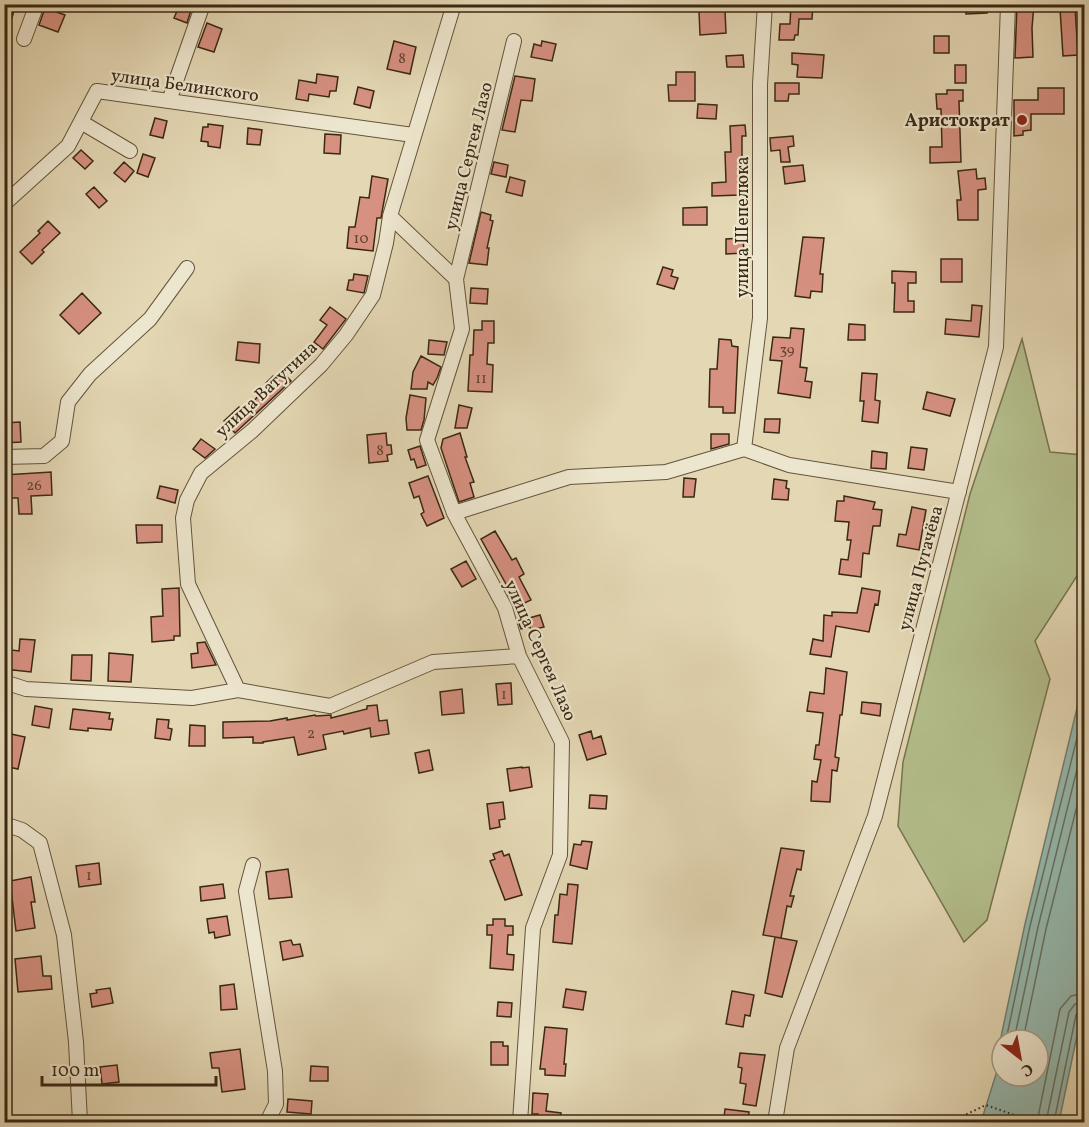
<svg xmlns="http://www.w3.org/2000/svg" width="1089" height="1127" font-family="Vollkorn,serif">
<rect width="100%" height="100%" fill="#e4d8b4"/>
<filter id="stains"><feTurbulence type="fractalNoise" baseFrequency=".00333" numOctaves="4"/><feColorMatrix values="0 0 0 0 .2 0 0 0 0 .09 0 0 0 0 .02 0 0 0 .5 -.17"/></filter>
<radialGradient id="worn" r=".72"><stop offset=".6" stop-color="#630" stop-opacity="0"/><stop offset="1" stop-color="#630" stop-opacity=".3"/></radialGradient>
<path fill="#b4bf8d" stroke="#777450" stroke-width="1.5" d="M1022 339 1050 452 1083 455 1084 565 1035 641 1050 679 987 920 964 942 898 826 903 762 970 494Z"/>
<path fill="#95b9af" stroke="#717f71" stroke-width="1.5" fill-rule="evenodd" d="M1084 679V1002L1059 1122H981L998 1068V1051L1025 924ZM1002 1040H1038V1076H1002Z"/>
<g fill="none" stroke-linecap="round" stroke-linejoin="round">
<path stroke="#687062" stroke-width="1.5" d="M1006 1040 1030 926 1084 710
M1014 1040 1038 927 1084 741
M1023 1040 1046 929 1084 778
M1037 1122 1060 1009 1071 996 1084 993
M1046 1122 1069 1012 1075 1004 1084 1002
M1054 1122 1076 1015 1079 1010H1084"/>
</g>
<path fill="#d79181" stroke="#3a2814" stroke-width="1.5" d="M4 4H16L7 35 4 34Z
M180 4H193L187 23 174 18Z
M791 4H813L812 19H799L798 35H795L794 40H779L780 24H790Z
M966 4H986L987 13 966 14Z
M1017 4H1034L1032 28 1033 57 1015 58Z
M1075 7 1078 55 1063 56 1060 8Z
M45 8 65 15 58 32 39 25Z
M725 10 726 33 700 35 699 11Z
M207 23 222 29 214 52 198 47Z
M934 36H949V53H934Z
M394 41 416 47 410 74 387 69Z
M542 41 556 44 552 61 531 57 534 44 541 46Z
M792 53 824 55 822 78 797 77 798 65 792 64Z
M743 55 744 67H727L726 56Z
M955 65H966V83H955Z
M676 72H695V101H669L668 85H676Z
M317 74 338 77 336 91H330L329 97 309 94 308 101 296 99 299 80 316 83Z
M515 76 535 79 532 101 521 100 515 132 502 130Z
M775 83H799V94H789L788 101H775Z
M358 87 374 91 370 108 354 104Z
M1038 88H1064V114H1031V130L1023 131V135L1014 136V100H1038Z
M947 90H963V101H959L961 162 930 163V147H942L941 109H937L936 94H947Z
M698 104 717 105 716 119 697 118Z
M155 118 167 121 163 138 150 135Z
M208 124 223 126 220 148 208 146V142L201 141 203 127H208Z
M745 125 746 136H742V169H739L740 195 712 196V183L726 182 725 152H731L730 126Z
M248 128 262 130 260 145 247 144Z
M325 134 341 135 340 154 324 153Z
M793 136 794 146 788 147 790 162H781L780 150 771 151 770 138Z
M81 150 93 161 85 169 73 158Z
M143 154 155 158 148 177 137 173Z
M124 162 134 171 125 182 114 173Z
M494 162 508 165 506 177 491 174Z
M803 165 805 181 785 184 783 167Z
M976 169 977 179 985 178 986 189 978 190V220H958L957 200H961L958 171Z
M372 176 388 179 381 218H377L373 251 347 248 349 227H355L360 197 369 198Z
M510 177 525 181 522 196 506 192Z
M94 187 107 201 99 208 86 194Z
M707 207V225H683V208Z
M481 212 491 215 490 220 493 221 487 248H489L487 265 469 263Z
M48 221 60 233 42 250 44 252 32 264 20 252 40 233 38 231Z
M803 237 824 238 820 274H823L822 292 811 291 810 298 795 296Z
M743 238 744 253 726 254V239Z
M941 259H962V282H941Z
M663 267 673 270 671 276 678 278 674 289 657 284Z
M892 271 916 272V283H908V301H914V312H894L895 283H892Z
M354 274 368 276 364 293 347 290 349 280H353Z
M471 288 488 289 487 304 470 303Z
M82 293 101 313 79 334 60 315Z
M972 305 982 306 979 337 945 334 946 319 971 321Z
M330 307 346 319 323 349 314 342 327 325 320 320Z
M482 321H494V343H488L487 364 493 365 492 392 468 391 470 355H473L474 330H482Z
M849 324 865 325V340H848Z
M791 328 804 329 800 367 807 368 805 381 812 382 810 398 778 393 782 361 770 360 773 337 790 338Z
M719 339 731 340 732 346 738 347 735 413H723V407H709L710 369H717Z
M429 340 447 342 444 355 428 354Z
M238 342 260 344 259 363 236 360Z
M421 356 441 367 437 378 433 385 428 382 427 389H411L413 372Z
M862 373 877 374 875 400 880 401 878 423 862 421 864 401H860Z
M284 374 291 381 235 433 224 421 239 407 244 412 268 385 266 383 273 376 277 381Z
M927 392 955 399 950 416 923 409Z
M410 395 426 398 424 420 421 430H407L406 418Z
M459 405 472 408 467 428H455Z
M765 419H780L779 433 764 432Z
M20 422 21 442 4 443V423Z
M386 433 387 445H391L392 454 387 455 388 461 369 463 367 435Z
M460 433 467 457H465L474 482 470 483 474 497 459 502 441 448 443 439Z
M711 434H729V444L711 449Z
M201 439 215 449 205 458 193 449Z
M420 446 426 465 417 468 414 459 411 460 408 450Z
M911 447 927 449 924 470 908 468Z
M872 451 887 453 886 469 871 468Z
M51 472 52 495 31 496 32 514H19L18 498H4V475Z
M428 476 444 518 427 526 421 514 424 512 419 496 414 498 409 483Z
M684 478 696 479 694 497H683Z
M774 479 787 481 786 488 789 489 788 500 772 499Z
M160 486 178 490 175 503 157 498Z
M844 496 875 502 873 509 882 510 880 526H873L869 554 863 553 861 577 839 574 841 559 848 560 851 540H847L849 522 835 521 837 501H844Z
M912 507 926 510 919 550 897 546 899 534 906 535Z
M136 525H162V542L137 543Z
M495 531 512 560 516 558 524 574 519 577 531 600 514 608 508 595 511 593 481 539Z
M466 561 476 579 462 587 451 569Z
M179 588 180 636H174V640L152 642 151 617 163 616 162 589Z
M862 588 880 591 878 605 875 604 869 632 836 626 831 657 810 654 813 639 823 641 824 615 832 616V612L857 613Z
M540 615 544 627 531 630 530 627 521 629 518 621Z
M20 639 35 640 31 672 4 669V649L19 651Z
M205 642 216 665 192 668 191 654 198 653 197 643Z
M109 653 133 655 131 682 108 681Z
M72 655H92L91 681 71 680Z
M826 668 847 672 842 715H840L835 757 839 758 837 771 832 770 830 802 811 801 812 781 817 782 821 760 814 759 816 745H819L823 713 807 711 810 692 824 694Z
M511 683 512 704 498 705 496 684Z
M462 689 464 713 442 715 440 692Z
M862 702 881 704 880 716 861 713Z
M377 705 379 721 387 720 389 734 371 737 370 728 344 734 343 731 323 735 326 749 298 755 294 737 263 742V743H253V737L223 738V722L270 721 287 718V720L315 715 316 716 331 715V718L367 709V706Z
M35 706 52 709 49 728 32 725Z
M73 709 110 713 109 719H113L111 730 88 728V731L70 729Z
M157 719 169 720 168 728 172 729 170 740 155 738Z
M190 725 205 726V746H189Z
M591 731 593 739 601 736 606 754 587 760 579 735Z
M11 734 25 737 18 769 4 766Z
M429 750 433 770 419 773 415 753Z
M522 767V768L529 767 532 787 510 791 507 769Z
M590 795 607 796 606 809 589 808Z
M503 802 505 819 499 820 500 827 490 829 487 804Z
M582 841 592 842 587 869 570 865 574 844 581 845Z
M781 848 804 851 801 870 797 869 790 896H794L791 907 787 906 781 938 763 935Z
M502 851 504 856 509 854 522 895 505 900 490 861 495 859 493 854Z
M99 863 101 884 79 887 76 866Z
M288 869 292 897 269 899 266 872Z
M31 877 35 902H31L35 928 16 931 10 881Z
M223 884 225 898 201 901 200 887Z
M568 884 578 885 572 944 553 942 555 915H558L560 894 567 895Z
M227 916 230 935 215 938 214 932 209 933 207 919Z
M493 919H505V926H513V935H508L507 954 514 955 513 970 490 968 492 935H487V925H493Z
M775 937 797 941 782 997 765 993Z
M291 940 293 945 300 944 303 956 283 960 280 942Z
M41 956 43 976H51L52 989 18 992 15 959Z
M234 984 237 1009 221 1010 220 986Z
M110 988 113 1003 92 1007 90 994 97 993 96 990Z
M566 989 586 992 583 1010 563 1007Z
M732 991 754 995 750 1016 745 1015 743 1027 726 1024Z
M498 1002 512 1003 511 1017 497 1016Z
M545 1027 567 1029 564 1064H566L565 1076 545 1075V1069H540Z
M491 1042H503V1046H508V1065H491Z
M240 1049 245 1089 222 1092 219 1068H212L210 1053Z
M740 1053 765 1055 756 1106 743 1104 746 1084 740 1083 742 1068 738 1067Z
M117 1065 119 1082 102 1084 100 1067Z
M311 1066 328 1067V1081H310Z
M533 1093 548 1094 546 1111 561 1113 560 1122H537L538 1114H532Z
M288 1099 312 1101 311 1114 287 1112Z
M725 1109 749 1112 748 1122H735L736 1119 724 1118Z"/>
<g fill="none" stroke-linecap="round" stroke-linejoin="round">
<defs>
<path id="minor" d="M24 39 37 4
M169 101 203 4
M81 122 130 151
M4 204 68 146 97 91 413 135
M390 216 456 279 462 329 427 440 454 513 505 608 519 656 562 742 560 855 533 928 520 1122
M456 279 514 41
M744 449 760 318V84L765 4
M4 457 44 456 62 441 68 402 90 374 150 319 187 268
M454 513 569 477 666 472 744 449 789 465 959 492
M4 682 26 689 192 698 238 690 330 706 433 662 519 656
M238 690 188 584 183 518 187 500 201 473 252 431 321 365 346 335 373 295 386 243 390 216 454 4
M4 824 22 830 40 843 64 935 76 1042 80 1122
M253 865 246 891 275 1071 276 1104 267 1122
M775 1122 787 1048 875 816 996 347 1008 4"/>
</defs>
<use href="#minor" stroke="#64543c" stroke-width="16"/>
<path stroke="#3a2814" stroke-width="2" stroke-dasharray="1.5 3" stroke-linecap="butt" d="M950 1122 986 1105 1034 1122"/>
<use href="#minor" stroke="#ede6ce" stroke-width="14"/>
</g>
<circle fill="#8f2418" stroke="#ede6ce" stroke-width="2" cx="1022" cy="120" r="6"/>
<g text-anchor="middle" stroke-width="4.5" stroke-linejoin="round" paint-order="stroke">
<g font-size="15" fill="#61422f">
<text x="402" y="63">8</text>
<text x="361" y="243">10</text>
<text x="787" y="354">39</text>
<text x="481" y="383">11</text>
<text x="380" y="455">8</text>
<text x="34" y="490">26</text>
<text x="504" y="699">1</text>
<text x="311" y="738">2</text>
<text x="89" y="880">1</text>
</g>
<g font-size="18" fill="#3a2814" stroke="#ede6ce">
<text transform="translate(185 85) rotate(8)" y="6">улица Белинского</text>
<text transform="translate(468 156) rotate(-76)" y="6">улица Сергея Лазо</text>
<text transform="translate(742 227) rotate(-90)" y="6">улица Шепелюка</text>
<text transform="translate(266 389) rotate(-43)" y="6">улица Ватутина</text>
<text transform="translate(920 568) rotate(-75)" y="6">улица Пугачёва</text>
<text transform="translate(541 650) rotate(66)" y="6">улица Сергея Лазо</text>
</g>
<g font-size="18" font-weight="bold" fill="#3a2814" stroke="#ede6ce" text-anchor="end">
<text x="1010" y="126">Аристократ</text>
</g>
</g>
<rect width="1089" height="1127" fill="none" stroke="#e4d8b4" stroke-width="24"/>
<rect x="6" y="6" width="1077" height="1115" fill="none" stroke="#3a2814" stroke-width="3"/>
<rect x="12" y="12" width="1065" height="1103" fill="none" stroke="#3a2814" stroke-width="1.5"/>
<g transform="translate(1020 1058) rotate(149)"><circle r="28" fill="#ede6ce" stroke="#a59a84" stroke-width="1.5"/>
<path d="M0-4.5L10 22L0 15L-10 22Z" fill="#8f2418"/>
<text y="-9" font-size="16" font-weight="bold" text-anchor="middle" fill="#3a2814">С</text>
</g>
<path d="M42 1076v9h174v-9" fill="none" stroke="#3a2814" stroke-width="3"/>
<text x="51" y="1076" font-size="18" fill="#3a2814" stroke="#ede6ce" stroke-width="4.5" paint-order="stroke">100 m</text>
<rect width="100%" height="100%" filter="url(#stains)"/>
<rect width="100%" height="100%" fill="url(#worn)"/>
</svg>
